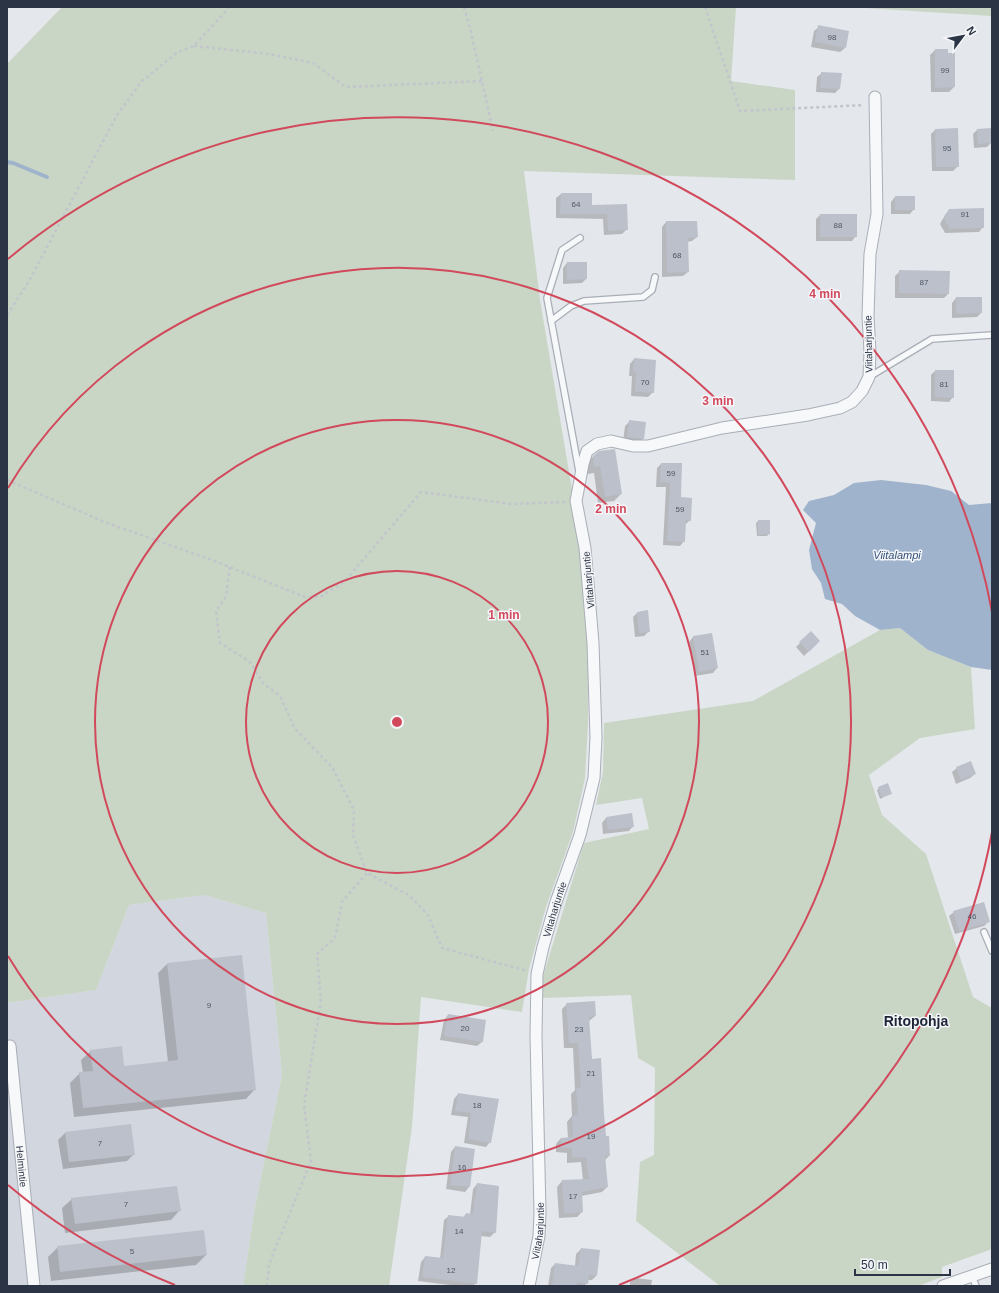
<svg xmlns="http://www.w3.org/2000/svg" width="999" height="1293" font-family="Helvetica,sans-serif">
<rect width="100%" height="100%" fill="#e4e7ec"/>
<path fill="#d2d6de" d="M204 895 266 913 282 1075 255 1207 243 1286H7V1003L96 990 129 905Z"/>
<path fill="#c9d6c5" d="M62 7H736L731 81 795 90V180L524 171 540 300 577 519 588 640V723L585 778 573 832 546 907 529 969 522 1012 421 997 412 1127 389 1286H243L255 1207 282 1075 266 913 204 895 129 905 96 990 7 1003V64Z
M849 7H992V16Z
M900 628 928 650 971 667 975 729 920 738 869 775 882 815 926 854 973 997 992 1008V1249L942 1267V1277L918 1286H720L636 1221 640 1162 654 1155 655 1068 638 1058 631 995 542 998 543 976 584 843 649 829 642 798 596 805 603 772 604 723 753 701 880 630Z"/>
<path fill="#9fb4cc" d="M881 480 926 485 951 491 969 505 992 503V670L971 667 928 650 900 628 880 630 855 616 842 604 825 599 821 583 812 569 809 550 816 523 803 510 809 501 834 495 854 483Z"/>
<path fill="#0003" d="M819 27 845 48 840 52 811 47 814 31Z
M935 50 954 87 949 92H931L930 55Z
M822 73 839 89 835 93 816 92 817 77Z
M935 130 958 166 953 171H932L931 134Z
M977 130 991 143 987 147 974 148 973 134Z
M561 194H591V206L626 205 627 229 622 234 604 235 603 219 556 218V198Z
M895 197 914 209 910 214H891V202Z
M949 210 983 227 979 232 945 233 940 224 945 215Z
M820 215 856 236 852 241H816V219Z
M666 222 697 237 692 241 687 242 688 272 683 276 662 277V227Z
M567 263 586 279 582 283 563 284V268Z
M900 271 948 294 944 298H895V276Z
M956 298 981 313 977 317 952 318V303Z
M634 359 653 392 648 397 631 396 632 376H629L630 364Z
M935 371 953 397 949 402 931 401V375Z
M630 421 643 439 639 443 623 442 625 426Z
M594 456 621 494 614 501 598 503 594 473 588 474 586 463Z
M661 464 680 498 690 520 685 525 684 541 680 546 663 545 666 487H656L657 468Z
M758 521 769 534 767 536H757L756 523Z
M638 612 649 631 644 636 635 637 633 617Z
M811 632 819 641 804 656 796 647Z
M711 634 717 668 713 673 695 676 689 642 693 637Z
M957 768 975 774 970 778 956 784 952 772Z
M879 788 890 794 880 799 877 790Z
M631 815 633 826 629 831 603 834 602 823 606 818Z
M954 912 989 921 984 926 955 934 949 916Z
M167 964 255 1089 246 1099 74 1117 70 1083 80 1073H83L81 1060 91 1051 123 1067 168 1062 158 973Z
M567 1004 595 1016 588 1022 591 1060 609 1156 605 1160 607 1187 602 1192 581 1196 582 1212 577 1217 559 1218 557 1187 562 1181 583 1180 581 1162 567 1163V1153L556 1152V1144L561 1138H568L567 1122 572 1116 571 1094 575 1090 573 1048H564L562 1009Z
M448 1015 482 1042 477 1046 440 1040 444 1020Z
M458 1094 498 1100 490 1142 486 1147 464 1143 468 1117 451 1115 454 1099Z
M65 1133 134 1154 127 1161 63 1169 58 1140Z
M455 1147 474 1150 469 1187 465 1192 446 1189 451 1152Z
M477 1184 495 1232 490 1237 481 1236 476 1283 473 1286H457L418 1281 421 1262 425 1257 440 1259 444 1220 449 1216 463 1217 466 1214 470 1215 473 1189Z
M72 1199 180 1210 171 1220 65 1233 62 1208Z
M58 1247 206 1255 196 1265 51 1281 48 1257Z
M581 1249 596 1276 592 1280H587V1283L584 1286H548L551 1268 555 1264 575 1266 576 1254Z
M635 1278 652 1280 651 1286H630V1282Z"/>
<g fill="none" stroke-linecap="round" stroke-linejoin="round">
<path stroke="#9fb4cc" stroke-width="4" d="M7 162 13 163 47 177"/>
</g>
<path fill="#bbc0ca" d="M818 25 849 31 846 48 815 42Z
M935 49H948V53H955V87L935 88Z
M821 72 842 73 840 89 820 88Z
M958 128 959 167H936L935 129Z
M991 128 992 143 978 144 977 129Z
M561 193H592V205L627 204 628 230 608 231 607 214H560Z
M895 196H915V210H895Z
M984 208V228L950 229 944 219 949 209Z
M820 214H857V237H820Z
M666 221H697L698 237 688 238 689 272 667 273Z
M567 262H587V279L567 280Z
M899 270 950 271 949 294 899 293Z
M956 297H982V313L956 314Z
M634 358 656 360 654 393 635 392 636 372 633 371Z
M935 370H954V398L935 397Z
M629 420 646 422 644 439 627 437Z
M615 449 622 494 605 497 600 466 594 467 593 456 599 451Z
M661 463H682L681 497 692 498 691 521 686 520 685 542 667 541 670 483 660 482Z
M758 520H770V534L758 535Z
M648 610 650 632 639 633 637 612Z
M811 631 820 641 809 652 799 642Z
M712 633 718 668 699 672 693 636Z
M971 761 976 774 961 780 956 767Z
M888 783 892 794 882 797 878 787Z
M632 813 634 827 608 830 606 817Z
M984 902 990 922 959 931 953 911Z
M242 955 256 1090 83 1108 79 1072 93 1071 90 1050 122 1046 124 1066 178 1060 167 963Z
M595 1001 596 1016 589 1017 592 1059 601 1058 604 1114 606 1136H609L610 1156H605L608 1187 582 1192 583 1212 564 1214 562 1180 589 1179 586 1157 572 1158V1148L561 1147V1138L573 1137 572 1116 578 1115 576 1088 581 1087 578 1043H569L566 1003Z
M448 1014 486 1020 483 1042 444 1036Z
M458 1093 499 1099 491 1143 468 1139 471 1113 455 1111Z
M131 1124 135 1155 69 1162 65 1132Z
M455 1146 475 1149 470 1187 450 1185Z
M477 1183 499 1186 496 1233 482 1231 477 1284 422 1277 425 1256 443 1258 448 1215 465 1217 466 1213 473 1214Z
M177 1186 181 1211 75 1224 71 1198Z
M204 1230 207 1255 60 1272 57 1246Z
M581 1248 600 1250 597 1276 589 1275 588 1284 577 1282V1286H552L555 1263 578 1266Z"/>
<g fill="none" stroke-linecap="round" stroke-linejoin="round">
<defs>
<path id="service" d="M551 321 571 306 584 301 643 297 652 290 655 277
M869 377 932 339 992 335
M579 471 547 298 562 250 580 238
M984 932 992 951
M972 1276 976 1286"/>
<g id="minor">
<path id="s1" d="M10 1046 34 1286"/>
<path id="s2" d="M529 1286 539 1236 540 1213 536 1036 537 974 543 947 556 902 580 835 594 778 596 737 593 643 585 548 576 501 583 464 587 451 597 444 611 441 633 446H648L722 428 808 415 840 408 852 402 862 391 869 377 870 352 868 316 870 254 877 214 875 97"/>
<path d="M943 1286 992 1269"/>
</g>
</defs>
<use href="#service" stroke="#a9aeb7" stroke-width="8"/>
<use href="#minor" stroke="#a9aeb7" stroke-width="13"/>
<path stroke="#c2c5cb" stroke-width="2.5" stroke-dasharray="3 3" stroke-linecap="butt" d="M464 7 471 32 493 131
M705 7 740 111 864 105
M194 46 269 54 313 63 346 87 482 81
M7 315 29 281 117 115 142 81 178 52 194 46 225 12 228 7
M7 480 107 523 212 560 305 597H320L344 582 421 492 511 504 565 502
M230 567 226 596 216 611 220 643 250 662 263 683 280 696 295 729 332 767 354 810 353 835 367 873 409 895 428 915 442 948 528 971
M267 1286 269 1264 311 1161 304 1105 321 1001 317 954 335 938 342 902 367 873"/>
<use href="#service" stroke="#f7f8fa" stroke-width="5.5"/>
<use href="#minor" stroke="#f7f8fa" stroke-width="11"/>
</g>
<g fill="none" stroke="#d1495b" stroke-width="2">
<circle cx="397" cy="722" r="151"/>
<circle cx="397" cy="722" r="302"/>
<path d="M8 488A454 454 0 1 1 8 956"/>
<path d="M992 832A605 605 0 0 1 619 1285M175 1285A605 605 0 0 1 8 1185M8 259A605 605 0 0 1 992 612"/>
</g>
<g text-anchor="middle" stroke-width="3" stroke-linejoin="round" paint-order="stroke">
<g font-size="8" fill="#4f5766">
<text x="832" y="40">98</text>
<text x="945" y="73">99</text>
<text x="947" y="151">95</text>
<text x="576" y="207">64</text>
<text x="965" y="217">91</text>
<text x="838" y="228">88</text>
<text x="677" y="258">68</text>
<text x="924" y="285">87</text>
<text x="645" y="385">70</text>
<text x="944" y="387">81</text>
<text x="671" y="476">59</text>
<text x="680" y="512">59</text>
<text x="705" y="655">51</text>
<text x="972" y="919">46</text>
<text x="209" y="1008">9</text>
<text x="465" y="1031">20</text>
<text x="579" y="1032">23</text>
<text x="591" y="1076">21</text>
<text x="477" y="1108">18</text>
<text x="591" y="1139">19</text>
<text x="100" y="1146">7</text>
<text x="462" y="1170">16</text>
<text x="573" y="1199">17</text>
<text x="126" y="1207">7</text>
<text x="459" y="1234">14</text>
<text x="132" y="1254">5</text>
<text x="451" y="1273">12</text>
</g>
<g font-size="10" fill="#2b3445" stroke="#f4f6f9">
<text transform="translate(868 344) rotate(-91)" y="4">Viitaharjuntie</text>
<text transform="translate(588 580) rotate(-95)" y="4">Viitaharjuntie</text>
<text dy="4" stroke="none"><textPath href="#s2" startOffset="380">Viitaharjuntie</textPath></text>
<text dy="4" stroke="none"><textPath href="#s1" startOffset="121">Helmintie</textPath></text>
<text dy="4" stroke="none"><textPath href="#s2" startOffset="56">Viitaharjuntie</textPath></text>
</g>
<g font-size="11" font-style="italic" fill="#34527a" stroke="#f4f6f9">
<text x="897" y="559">Viitalampi</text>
</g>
<g font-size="14" font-weight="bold" fill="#1d2536" stroke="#f4f6f9">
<text x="916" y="1026">Ritopohja</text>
</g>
</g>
<circle cx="397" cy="722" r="6" fill="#d1495b" stroke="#f4f6f9" stroke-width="2"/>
<g font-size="12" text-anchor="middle" font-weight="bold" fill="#d1495b" stroke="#f4f6f9" stroke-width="3" stroke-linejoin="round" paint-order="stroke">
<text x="825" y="298">4 min</text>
<text x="718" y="405">3 min</text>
<text x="611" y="513">2 min</text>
<text x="504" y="619">1 min</text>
</g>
<rect width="999" height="1293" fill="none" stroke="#2b3445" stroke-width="16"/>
<g transform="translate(963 36) rotate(58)" stroke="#f4f6f9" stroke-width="3" paint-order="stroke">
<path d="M0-3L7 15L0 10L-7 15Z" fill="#2b3445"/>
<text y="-6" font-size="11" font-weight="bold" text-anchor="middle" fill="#2b3445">N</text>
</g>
<path d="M855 1269v6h95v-6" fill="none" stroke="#2b3445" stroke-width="2"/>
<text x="861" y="1269" font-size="12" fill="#2b3445" stroke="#f4f6f9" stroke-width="3" paint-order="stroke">50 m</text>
</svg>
